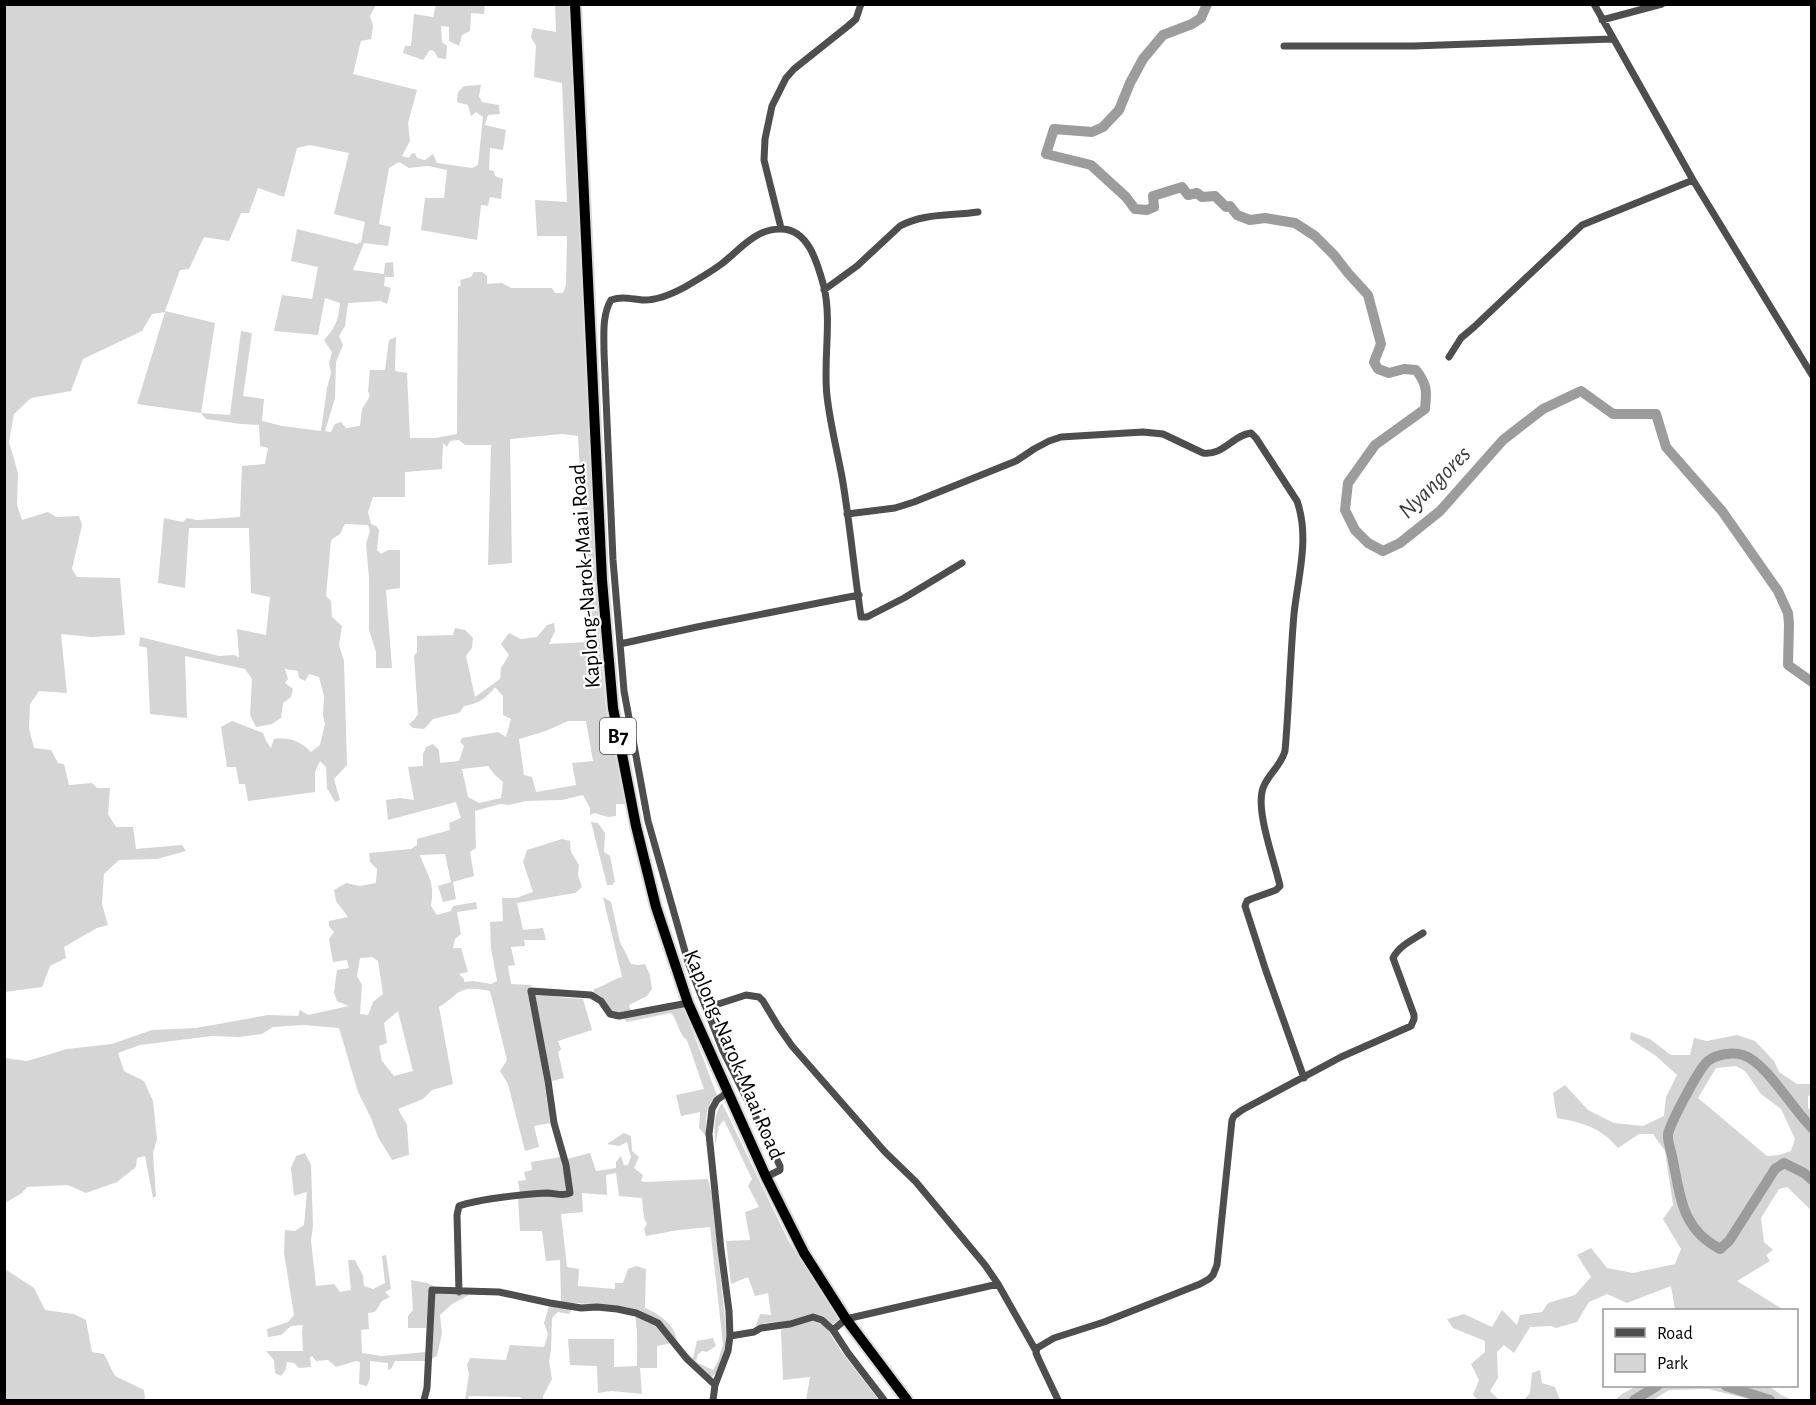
<svg xmlns="http://www.w3.org/2000/svg" width="1816" height="1405" font-family="'Alegreya Sans',sans-serif">
<rect width="100%" height="100%" fill="#fff"/>
<path fill="#d5d5d5" fill-rule="evenodd" d="M5 5H376L370 16 373 26 371 39 361 41 353 74 417 90 408 123 410 141 402 156 409 158 411 154 415 153 417 158 425 160 433 154 437 163 472 168 478 165 483 117 476 112 471 116 468 105 457 102 458 92 464 86 481 85 479 96 482 102 499 105 500 114 488 115 485 125 506 130 503 150 490 148 489 170 494 171 495 176 503 179 501 199 490 197 488 206 481 205 477 240 421 230 425 198H444L447 170 428 166 409 168 399 162 389 168 379 224 391 227 388 246 364 243 353 270 384 274 385 263 393 262 394 277H385L384 286 391 288 387 304 381 301 348 303 345 326 339 336 343 345 336 362 335 398 325 431 331 432 335 424 341 422 346 428 360 426 362 409 370 396 368 391 370 370H385L389 340 396 337 395 371 407 373 410 438H435L457 434 458 287 461 285 460 280 471 277 474 272H482L487 276V284L502 283 511 288H552L555 293H563L566 285 567 236H537L535 200 567 202 562 83 534 77 536 46 531 37 533 28 556 32 555 5H570L599 634 606 709 625 804H616V816L608 817 594 813 590 815V808L583 795 562 800 526 801 509 805 500 804 475 811 476 848 470 852 474 876 453 882 456 899 443 902 438 886 451 882 445 854 420 855C428 878 435 880 431 906L437 915 451 911 453 906 476 902 477 909 457 912 461 934 455 939 453 948H461L468 972 459 974 464 979V982L473 981 491 984 497 981 491 948 490 922 503 921 502 898H516L533 892 523 862 527 850 562 839 570 841 571 852 579 865 578 875 582 887 575 893 517 903 523 930 543 928 546 940H524L525 946 511 947 515 965 508 966 511 984 532 985 529 988 528 994 541 1059 550 1123 534 1126 539 1147 525 1151 508 1084 500 1071 507 1060 490 991C478 989 466 986 455 995 450 999 446 1003 439 1007L453 1084 432 1090 423 1099 398 1109 407 1125 409 1155 392 1160 378 1137 371 1118 358 1092 339 1028 303 1025 273 1027 262 1034 240 1037 212 1036 140 1045 118 1053 124 1071 144 1081 153 1101 157 1139 153 1153 156 1196 153 1198 145 1156 137 1158 136 1167 117 1182 86 1193 68 1185 27 1187 22 1193 5 1203V1058L27 1061 67 1049 112 1044 152 1030 196 1028 268 1015 298 1016 300 1010 308 1015 349 1006 337 1001 334 993 337 970 349 968 347 960 333 962 329 939 334 932 329 926V921L348 917 336 901 334 890 346 883 360 886 376 883 377 869 370 862 369 853 411 849 417 845V839L450 830 449 823 461 818 456 802 388 820 386 800 400 798 414 800 408 767 423 766V754L426 747 433 744 439 750 440 763 459 761 464 746 460 742 462 738 498 732 506 737 511 719 503 715V696L495 687C487 698 478 704 464 706L459 713 433 719 424 729 413 728 409 724 414 720 418 714 414 656 417 652V636L453 635 455 628 465 630 473 638 472 648 466 656 475 697 500 679 501 668 509 655 501 644 509 633 521 639 537 637 547 625 554 623 555 631 549 644 589 642 578 436 562 434 510 439 512 563 488 565 491 445H465L459 440 450 441 447 447 443 443 442 469 405 472V497H373L368 512 371 524 376 526 379 530 377 550 381 554 388 550H400V588L386 590 392 668H376V652L369 630V578L366 544 370 531 368 525 345 524 340 534 331 540 326 596 331 601 332 617 342 626 339 645 344 661 347 765 334 779 340 800 335 802 327 788 326 767 320 761 315 772V792L248 801 245 784H239L236 767H227L221 727 232 721 263 733 266 741 271 748 274 739C290 737 300 741 311 752L320 745 325 724 323 716 324 696 319 677 309 674 305 681 299 678 298 671 285 669 288 679 285 683 293 689 291 697 283 703 281 718 272 724 256 727 250 715 252 679 245 669 185 656 187 718 150 714 147 648 139 646 140 637 219 656 234 655 239 657 237 629 266 635 270 597 251 593 249 528H189L185 588 158 583 164 518 183 522 187 518 197 520 240 517 242 466 265 464 268 448 260 446 259 425 241 424 206 419 201 413 137 404 165 312 152 314 142 331 83 359 71 391 31 398 14 414 9 442 18 473 17 505 22 520 48 512 56 517 79 516 82 525 72 569 77 577 120 578 125 635 92 637 61 634 67 693 39 691 30 704 29 728 34 748 51 750 58 763 64 764 69 785 92 783 97 788H110L108 814 116 827H133L136 849 182 845 186 851 157 859 119 860 104 874 102 904 108 925 97 928 64 947 66 958 50 966 42 987 5 992ZM310 145 349 153 334 214 365 222 361 242 357 244 297 229 291 261 318 267 312 299 282 295 274 331 318 335 325 298 340 303C339 318 335 329 324 340L332 352 329 363 331 373 327 388 321 431 282 426 262 421 264 399 243 396 252 333 241 331 230 415 201 413 215 323 165 311 180 270 189 269 204 237 229 241 241 213H249L258 188 284 197 297 148ZM568 721H586L593 761 572 763 576 785 536 792 532 777 524 775 519 739 546 731ZM488 766 495 775 503 782 501 798 479 803 468 797 462 769ZM372 957 378 961 383 994 373 1002 368 1015 360 1014 362 985 357 976 360 958ZM398 1011 413 1071 394 1076 382 1061 379 1046 387 1043 384 1023Z
M436 5H485L484 14 471 13 470 31 462 35 459 46 449 41V27L441 26 442 42 447 46 446 59 438 58 434 51 430 50 423 60 403 53 405 46H411L414 14 433 17Z
M591 822 598 823 605 833 604 852 610 856 615 881 612 885H607Z
M603 897 611 902 620 942 631 964 638 965 645 964 650 975 652 989 647 996 629 1005 631 1012 619 1014 612 1013 602 997 593 993 594 989C605 986 611 980 622 977Z
M536 992 558 997 583 999 592 1030 558 1041 561 1049 558 1052 564 1078 552 1081 533 994Z
M683 1006 717 1095C704 1108 706 1119 706 1136L699 1128 700 1112 681 1116 676 1095 704 1089 687 1040C678 1034 678 1020 671 1013L627 1022 623 1018Z
M1631 1032 1650 1039 1671 1055H1690L1694 1038 1707 1041 1737 1035 1755 1041 1774 1061 1779 1072 1797 1084H1811V1095L1808 1096V1108L1812 1111 1811 1210 1787 1187 1779 1189 1761 1218 1764 1242 1773 1250 1766 1255 1770 1261 1737 1281 1784 1310H1675L1671 1286 1627 1303 1607 1294 1589 1302 1577 1322 1556 1328 1551 1326 1530 1327 1514 1353 1504 1345 1497 1352 1498 1378 1490 1391 1499 1400H1478L1473 1395 1479 1380 1471 1364 1485 1352V1341L1453 1328 1447 1319 1464 1314 1492 1327 1502 1310 1517 1325 1520 1315 1542 1312 1548 1303 1575 1295 1591 1277 1577 1255 1591 1248 1607 1268 1633 1273 1675 1264 1681 1249 1663 1219 1673 1205 1665 1151 1653 1134H1639L1618 1148C1600 1127 1584 1123 1557 1118L1553 1093 1565 1085 1588 1110 1614 1123 1643 1126 1664 1116 1666 1097 1677 1075 1656 1056 1630 1039ZM1736 1066 1745 1071 1761 1094 1781 1109 1795 1139 1791 1151 1779 1155 1767 1156 1698 1098 1716 1068Z
M722 1103 788 1240 840 1319 832 1325 823 1317 812 1314 784 1322 765 1323 755 1328 760 1314 771 1315 768 1293 755 1296 748 1277 731 1284 726 1241 750 1240 745 1212 759 1207 748 1186 752 1179 724 1120 719 1126 715 1146C715 1131 712 1116 722 1103Z
M624 1133 631 1136 632 1151 639 1157 634 1168 643 1175 641 1181 645 1182 708 1179 712 1196 727 1337C725 1351 724 1366 712 1377L705 1374 680 1347 693 1358 697 1341 713 1338 716 1346 707 1352 702 1351 698 1354 696 1362 713 1370 718 1361 723 1344 710 1227 678 1230 646 1236 644 1229 647 1224 644 1218 642 1198 619 1196 616 1173 606 1175 607 1195 582 1193 583 1212 561 1214 567 1267 579 1269 578 1286 615 1289V1283H623L628 1269 636 1266 646 1269 645 1308C659 1314 675 1324 677 1341L666 1327 658 1319 618 1306 561 1302 560 1260 546 1261 542 1231H520L518 1198 550 1195 566 1198 571 1195 567 1159 590 1153 596 1171 616 1168V1162L621 1156 624 1165H628L631 1157 627 1142 619 1146 607 1144Z
M305 1153 311 1165 313 1226 311 1241 316 1286 334 1284 340 1292 351 1290 348 1260H355L363 1276 364 1286 373 1289 385 1283 382 1256 386 1255 391 1289 385 1292 390 1297 382 1301 375 1312 368 1313 369 1329 361 1330 362 1353 381 1356 426 1352V1361H395L391 1369 388 1370V1363L370 1361V1378L367 1386 359 1384 360 1362 356 1361 336 1367 328 1360 316 1361 312 1356 310 1357 311 1367 299 1368 294 1363 287 1362 286 1369 281 1376 275 1373 274 1360 266 1351H303L302 1332 303 1325 291 1326 281 1335 268 1337 267 1329 288 1322 294 1315 284 1253 285 1230 295 1231 304 1225 307 1192 294 1196 291 1168 296 1156Z
M560 1157 568 1187 567 1190 564 1192 520 1193 518 1181 526 1180 524 1172 532 1170 531 1162Z
M5 1269 34 1288 45 1310 74 1314 86 1320 92 1352 104 1354 115 1376 144 1390 145 1400H5Z
M411 1280 427 1283 435 1287 429 1293 426 1328H408V1316L413 1310Z
M435 1293 469 1295 452 1304 440 1315 442 1333 437 1356 431 1359Z
M549 1306 572 1309 569 1314 558 1312 552 1318 551 1350 549 1361 552 1379 543 1396V1400H523L520 1397 469 1396 468 1400H465L469 1374 467 1365 470 1358 506 1360 510 1345 544 1347 548 1334 544 1323Z
M635 1315 655 1323 672 1343 657 1346V1368H640L642 1394 611 1391 598 1393 597 1366 570 1365 568 1339H614V1367L637 1366C637 1349 638 1332 635 1315Z
M812 1320 820 1322 827 1329 841 1351 879 1400H806L810 1377 783 1380 781 1330Z
M1540 1370 1542 1383 1555 1387 1560 1400H1524L1530 1393 1532 1373Z
M1636 1386H1769L1781 1395 1793 1400H1753L1708 1389 1669 1390 1653 1400H1615L1622 1394Z"/>
<g fill="none" stroke-linecap="round" stroke-linejoin="round">
<path stroke="#9c9c9c" stroke-width="10" d="M1207 4 1201 18 1192 24 1163 35 1143 59 1130 83 1119 110 1103 127 1092 132 1054 129 1046 154 1091 165 1126 197 1135 209 1147 210 1154 207 1153 196 1182 187 1188 195 1197 193 1202 197 1215 196 1226 207 1230 206 1237 215 1250 220 1265 218 1295 223 1315 236 1334 255 1348 273 1368 295 1381 344 1374 362 1378 369 1389 373 1404 369 1416 370C1427 384 1427 391 1425 409L1375 445 1348 483 1345 510 1355 530 1368 543 1383 551 1400 543 1440 511 1503 440 1543 409 1581 391 1613 414H1656L1666 447 1722 511 1778 591 1788 613 1789 624 1788 665 1812 682
M1812 1128C1793 1110 1766 1062 1743 1055 1733 1052 1716 1054 1708 1061 1699 1068 1671 1122 1668 1134 1667 1141 1672 1153 1673 1161 1681 1199 1682 1229 1720 1249L1729 1241 1775 1169 1784 1163 1804 1173 1812 1180
M1726 1386 1770 1400
M1634 1400 1657 1386"/>
<defs>
<path id="highway" d="M575 4 602 580 613 708 636 826 656 907 688 1003 766 1177 804 1253 846 1319 907 1400"/>
</defs>
<use href="#highway" stroke="#dbdbdb" stroke-width="14"/>
<path stroke="#4e4e4e" stroke-width="7" d="M1594 4 1693 180 1812 375
M1602 20 1662 4
M1284 46H1414L1612 39
M781 228 764 160 765 139 772 106 786 78 794 69 848 26 856 19 861 4
M824 290 857 266 900 226C924 213 952 216 978 212
M1449 357 1461 338 1474 327 1582 225 1693 180
M847 514 895 508 914 502 1016 461 1034 449 1049 441 1061 437 1143 432 1163 434 1203 453C1223 456 1233 435 1251 433L1256 438 1297 501C1310 538 1298 576 1294 614 1290 660 1289 706 1285 751 1281 766 1268 774 1263 788 1255 811 1275 862 1280 886L1276 890 1251 899 1247 901 1245 906 1266 971 1304 1078
M620 644 697 627 859 595
M706 1008 746 995 759 997 763 1001 778 1026 792 1046 885 1152 916 1182 985 1265 998 1284 1036 1351
M766 1177 780 1170V1166L723 1051 688 962 648 821 624 691 613 560 604 352C604 335 602 315 611 300 622 296 631 299 642 300 657 301 672 294 685 287 697 280 709 273 720 265 738 252 755 228 781 229 809 229 818 265 824 287 832 321 823 361 827 396 830 423 837 450 842 477 850 523 854 570 861 617H867L904 598 962 563
M459 1292 457 1215 459 1206C478 1199 526 1194 547 1193 555 1193 563 1197 570 1193L566 1165 554 1123 548 1081 531 991 591 995 601 1001 610 1014 619 1016 688 1003
M833 1330 846 1319 998 1284
M730 1336 754 1332 761 1328 790 1324 813 1317 822 1320 833 1330 848 1353 884 1400
M424 1400 427 1388 432 1290 499 1292 550 1303 581 1308 597 1307 617 1309 636 1313 658 1323 687 1359 715 1385
M713 1400 715 1385 728 1351 730 1336 729 1311 721 1250 709 1134 712 1109 717 1100 728 1092
M1058 1400 1039 1360 1036 1353 1037 1348 1054 1338 1104 1322 1200 1284 1209 1279 1213 1275 1217 1265 1232 1120 1234 1116 1242 1110 1341 1057 1411 1026 1414 1019V1015L1393 958C1399 946 1412 940 1423 933"/>
<use href="#highway" stroke="#000" stroke-width="10"/>
</g>
<g text-anchor="middle" stroke-width="4.5" stroke-linejoin="round" paint-order="stroke">
<rect fill="#fff" stroke="#4c4c4c" stroke-width="1.5" x="600" y="718" width="36" height="36" rx="4.5"/>
<g font-size="21" font-weight="bold" fill="#000">
<text x="618" y="743">B7</text>
</g>
<g font-size="22" fill="#000" stroke="#fff">
<text transform="translate(584 576) rotate(-94)" y="8">Kaplong-Narok-Maai Road</text>
<text transform="translate(735 1054) rotate(67)" y="8">Kaplong-Narok-Maai Road</text>
</g>
<g font-size="24" font-style="italic" fill="#3d3d3d" stroke="#fff">
<text transform="translate(1434 482) rotate(-45)" y="8">Nyangores</text>
</g>
</g>
<rect width="1816" height="1405" fill="none" stroke="#000000" stroke-width="12"/>
<rect x="1603" y="1309" width="195" height="78" fill="#ffffff" stroke="#999999" stroke-width="1.5"/>
<rect x="1615" y="1328" width="30" height="9" fill="#4e4e4e" stroke="#999999" stroke-width="1.5"/>
<text x="1657" y="1339" font-size="18" fill="#000000">Road</text>
<rect x="1615" y="1354" width="30" height="18" fill="#d5d5d5" stroke="#999999" stroke-width="1.5"/>
<text x="1657" y="1369" font-size="18" fill="#000000">Park</text>
</svg>
